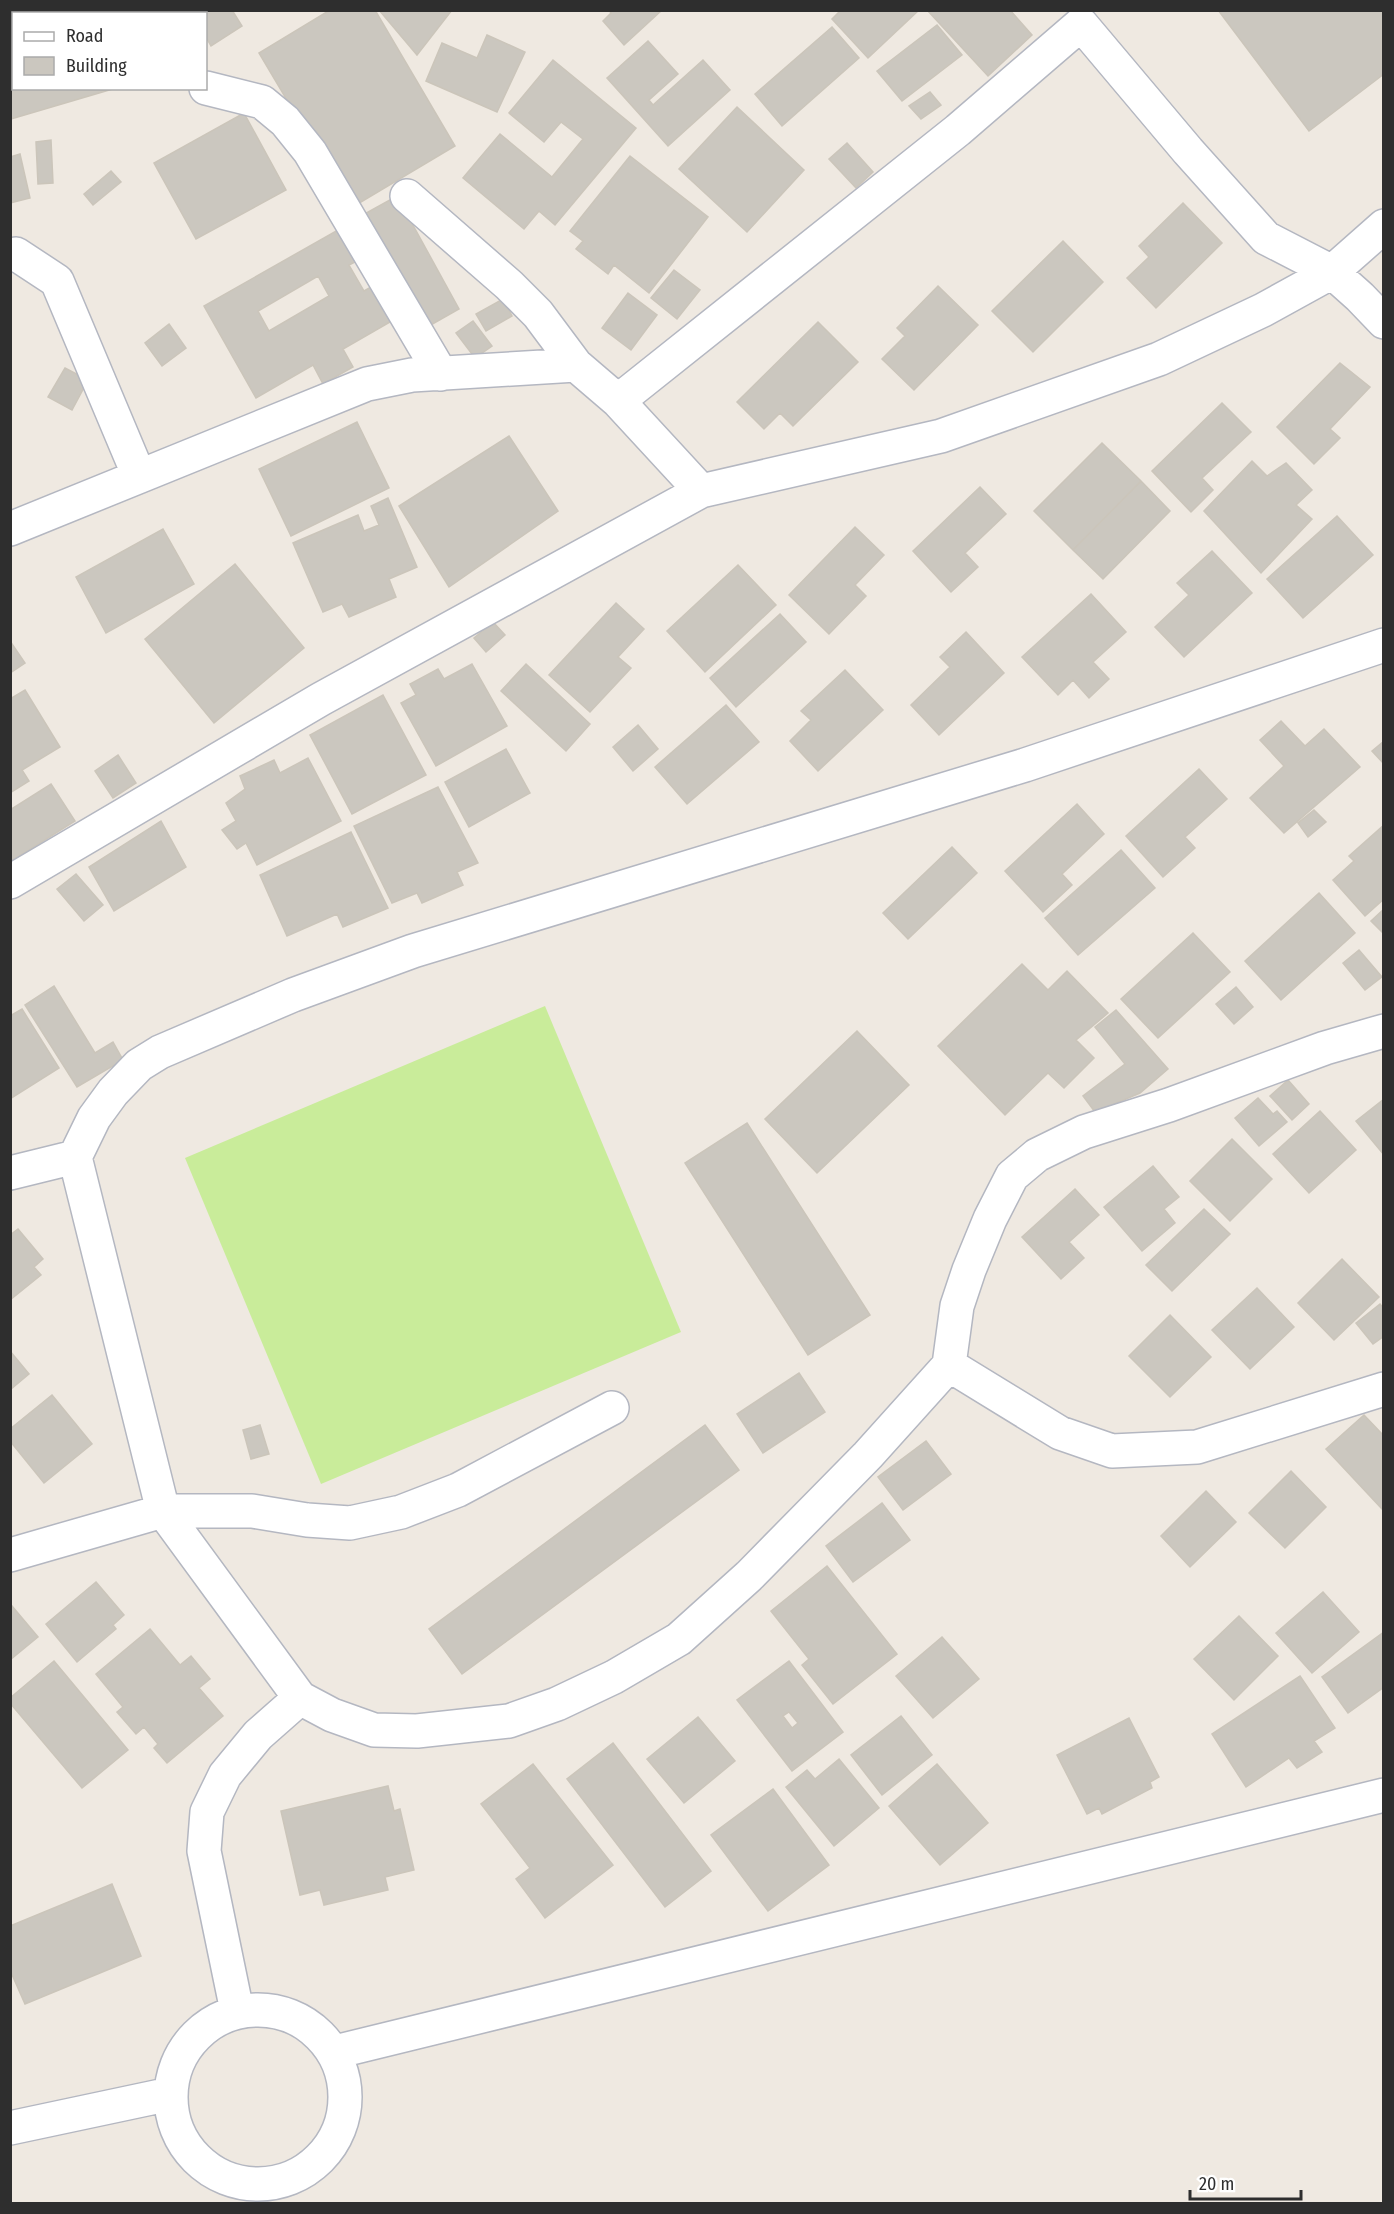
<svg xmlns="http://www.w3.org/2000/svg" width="1394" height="2214" font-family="'Fira Sans Condensed',sans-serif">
<rect width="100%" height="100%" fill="#efe9e1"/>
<path fill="#c9ec9a" d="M545 1006 681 1332 321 1484 185 1158Z"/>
<path fill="#cbc7bf" stroke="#cbc5ba" stroke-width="1.5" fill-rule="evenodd" d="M10 10H17L18 14H14V88H116L11 119Z
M26 10H110L111 14H26Z
M199 10H232L242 26 211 46 206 37V14H194Z
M330 10H375L455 146 351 208 259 53Z
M379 10H452L417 55Z
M609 10H662L624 45 603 21 611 13Z
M841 10H919L868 58 832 19Z
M927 10H1010L1032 35 988 76Z
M1218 10H1384V74L1309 131Z
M937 25 962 55 902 101 877 71Z
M832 27 859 58 782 126 755 94Z
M487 35 525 52 497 112 426 81 442 43 477 58Z
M648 41 678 74 649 100 653 105 703 60 730 90 668 146 607 78Z
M553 60 636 128 555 225 539 211 524 229 463 178 500 134 552 177 583 139 561 122 544 142 509 113Z
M930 92 941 105 921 119 909 106Z
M737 107 804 170 747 232 679 169Z
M244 113 286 190 196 239 154 163Z
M51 140 53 183 38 184 36 142Z
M847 143 873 172 856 188 829 159Z
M20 154 30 198 10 203V157Z
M630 156 708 217 649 293 614 265 608 274 576 249 583 241 570 231Z
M111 171 121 182 93 205 84 194Z
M397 196 459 309 422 330 359 217Z
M1183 203 1222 243 1156 308 1127 278 1149 257 1139 246Z
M345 226 363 258 349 265 364 291 378 283 397 318 343 349 353 367 323 384 313 365 256 398 204 306ZM318 276 329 296 269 331 258 311Z
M1063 241 1103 282 1033 352 992 311Z
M674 270 700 290 677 319 651 298Z
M938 286 978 325 914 390 882 359 905 336 897 328Z
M628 293 657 315 631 350 602 328Z
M503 299 512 316 486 331 476 314Z
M473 321 492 346 475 358 456 333Z
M818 322 858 362 793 426 780 413 764 429 737 402Z
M169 324 186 348 162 366 145 343Z
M1340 363 1370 387 1330 429 1340 438 1314 464 1277 427Z
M65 368 88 380 72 410 48 397Z
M1222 403 1251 432 1202 478 1213 490 1191 512 1152 471Z
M357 422 389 488 291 536 259 469Z
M509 436 558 511 449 587 399 506Z
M1102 443 1141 481 1073 550 1034 511Z
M1252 461 1267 476 1286 463 1312 490 1296 505 1312 519 1261 573 1204 511Z
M1141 481 1170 511 1103 579 1073 550Z
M980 487 1006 514 965 553 978 567 951 592 913 551Z
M388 498 417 567 389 579 396 597 349 617 342 604 323 612 293 543 358 515 364 531 379 525 371 506Z
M1337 516 1373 555 1303 618 1267 579Z
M855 527 884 555 855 585 866 596 829 634 789 595Z
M163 529 194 584 106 633 76 577Z
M1212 551 1252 593 1184 657 1155 627 1189 595 1177 583Z
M235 564 304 648 214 723 145 639Z
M738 565 776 605 705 672 667 631Z
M1091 594 1126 632 1093 662 1109 679 1089 698 1073 680 1058 695 1022 657Z
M616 603 644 629 618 657 631 668 590 712 549 675Z
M780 614 806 642 736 707 710 678Z
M493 622 505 635 486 652 474 638Z
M966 632 1004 673 939 735 911 705 950 667 940 657Z
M10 641 25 663 10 673Z
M472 664 507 726 436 766 401 703 416 695 410 684 438 669 444 679Z
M526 664 590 724 566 751 501 691Z
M845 670 883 710 818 771 790 741 811 720 801 711Z
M25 690 60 747 22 770 29 781 10 793V699Z
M383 695 426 775 352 814 310 735Z
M726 705 759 742 687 804 655 767Z
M1281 721 1305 746 1324 729 1360 767 1284 833 1250 798 1284 766 1260 740Z
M638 725 658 749 633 771 613 747Z
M1384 741V764L1372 751Z
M506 749 530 793 469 827 445 782Z
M118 755 136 783 113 798 95 771Z
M308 758 341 821 257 865 246 843 237 849 222 830 236 821 226 803 245 789 240 776 274 760 280 773Z
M1199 769 1227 799 1185 837 1195 848 1163 877 1126 836Z
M51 784 75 821 10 862V810Z
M438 787 478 863 457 872 463 885 422 903 417 893 392 903 354 826Z
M1077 804 1104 834 1062 874 1072 885 1043 912 1005 871Z
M1314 810 1326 822 1308 837 1298 823Z
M161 821 186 867 114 911 89 867Z
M1384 825V899L1365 916 1333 880 1354 861 1349 856Z
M351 832 388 908 343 927 337 914 287 936 260 875Z
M952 847 977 873 908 939 883 913Z
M1121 850 1155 888 1078 955 1045 918Z
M76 874 103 905 84 921 57 889Z
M1319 893 1355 933 1281 1000 1245 961Z
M1384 909V934L1371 921Z
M1193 933 1230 972 1158 1038 1121 999Z
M1359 950 1382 977 1365 990 1343 963Z
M1022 964 1048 990 1067 971 1108 1013 1076 1040 1094 1058 1064 1088 1048 1073 1005 1115 938 1046Z
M54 986 95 1053 113 1042 123 1060 77 1087 25 1005Z
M1236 987 1253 1007 1234 1024 1216 1004Z
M22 1009 59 1068 10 1099V1016Z
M1116 1010 1168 1069 1140 1093 1095 1112 1083 1096 1125 1064 1095 1027Z
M857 1031 909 1085 817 1173 765 1119Z
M1288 1080 1309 1104 1292 1120 1270 1096Z
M1258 1098 1273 1114 1277 1111 1287 1122 1259 1146 1235 1118Z
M1384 1099V1155L1356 1121Z
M1320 1111 1356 1150 1309 1193 1273 1154Z
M747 1123 870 1315 808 1355 685 1163Z
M1232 1139 1272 1179 1230 1221 1190 1181Z
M1153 1166 1179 1197 1164 1209 1175 1223 1142 1251 1104 1207Z
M1075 1189 1099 1215 1069 1242 1084 1258 1061 1279 1022 1237Z
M1204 1209 1230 1234 1172 1291 1146 1265Z
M18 1229 43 1259 34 1267 41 1275 10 1300V1235Z
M1342 1259 1379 1297 1334 1340 1298 1303Z
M1257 1288 1294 1327 1250 1369 1212 1330Z
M1380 1304 1384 1309V1336L1373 1344 1356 1323Z
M1170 1315 1211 1357 1170 1397 1129 1356Z
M10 1351 29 1374 10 1390Z
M799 1373 825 1412 763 1453 737 1414Z
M52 1395 92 1444 44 1483 10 1441V1429Z
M1364 1415 1384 1436V1511L1326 1449Z
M260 1425 269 1454 251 1459 243 1430Z
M705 1425 739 1470 462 1674 429 1629Z
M926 1441 951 1474 903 1510 878 1477Z
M1291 1471 1326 1507 1285 1548 1249 1513Z
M1206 1491 1236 1522 1190 1567 1161 1536Z
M882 1503 910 1540 853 1582 826 1546Z
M827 1566 897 1654 833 1704 802 1665 809 1659 771 1611Z
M96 1582 124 1615 113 1625 116 1629 77 1662 46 1624Z
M1323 1592 1359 1632 1312 1673 1276 1633Z
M12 1606 38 1637 10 1660V1607Z
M1239 1616 1278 1656 1234 1700 1194 1659Z
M150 1629 180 1665 191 1656 210 1679 199 1688 223 1716 167 1763 154 1748 158 1744 144 1727 136 1734 117 1712 123 1707 96 1674Z
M1384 1632V1687L1348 1713 1322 1677Z
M942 1637 979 1679 933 1718 896 1676Z
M54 1661 128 1750 82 1788 10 1703V1698Z
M789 1661 843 1732 792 1771 737 1700ZM789 1712 798 1723 792 1728 783 1716Z
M1300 1676 1335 1728 1314 1741 1322 1752 1297 1768 1289 1758 1246 1787 1212 1734Z
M901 1716 932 1755 882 1795 851 1755Z
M698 1717 735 1761 684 1803 647 1759Z
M1129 1718 1159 1777 1150 1782 1152 1788 1102 1814 1099 1808 1087 1814 1057 1755Z
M613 1743 711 1871 665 1907 567 1779Z
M839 1759 879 1808 834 1846 786 1787 807 1770 815 1779Z
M533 1764 613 1865 545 1918 516 1879 530 1868 481 1804Z
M937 1764 988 1823 940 1865 889 1806Z
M388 1786 394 1811 400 1809 414 1870 385 1877 388 1890 324 1905 320 1890 300 1895 281 1811Z
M773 1789 829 1865 768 1911 711 1835Z
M112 1884 141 1956 25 2004 10 1970V1926Z"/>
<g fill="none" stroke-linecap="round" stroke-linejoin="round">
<defs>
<path id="minor" d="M137 10 139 14
M206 88 262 102 285 121 310 152 441 374
M407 196 509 285 538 314 576 365
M10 255 16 254 57 281 139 476
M618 401 958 130 1081 24 1188 151 1266 238 1332 272 1360 297 1384 322
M10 529 367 384 412 375 576 365 618 401 701 491
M10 882 321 699 701 491 941 436 1159 359 1263 310 1332 272 1384 226
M10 1173 75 1157 94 1118 113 1092 139 1065 160 1052 293 995 413 951 1025 765 1384 645
M949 1365 1060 1433 1112 1451 1197 1447 1384 1389
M163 1511 300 1698 332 1715 374 1730 417 1731 509 1721 557 1704 614 1677 679 1639 749 1576 868 1455 949 1365 957 1306 969 1270 990 1219 1012 1176 1037 1155 1084 1132 1169 1105 1325 1048 1384 1031
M163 1511H252L307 1520 350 1523 401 1512 458 1490 612 1408
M10 1555 163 1511 75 1157
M171 2097a87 87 0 1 1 174 0a87 87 0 1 1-174 0Z
M237 2011 204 1851 207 1812 225 1775 258 1735 300 1698
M335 2052 1384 1795
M10 2128 170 2094"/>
</defs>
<use href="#minor" stroke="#b4b7c1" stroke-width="36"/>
<use href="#minor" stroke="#fff" stroke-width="33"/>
</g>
<rect width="1394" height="2214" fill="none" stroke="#2e2e2e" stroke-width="24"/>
<rect x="12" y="12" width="195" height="78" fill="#ffffff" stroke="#ababab" stroke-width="1.5"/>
<rect x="24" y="32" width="30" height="9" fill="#ffffff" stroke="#ababab" stroke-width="1.5"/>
<text x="66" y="42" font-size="18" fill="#2e2e2e">Road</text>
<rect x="24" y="57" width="30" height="18" fill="#cbc7bf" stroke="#ababab" stroke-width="1.5"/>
<text x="66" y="72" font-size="18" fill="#2e2e2e">Building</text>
<path d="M1190 2190v9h111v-9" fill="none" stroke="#2e2e2e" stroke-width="3"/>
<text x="1199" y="2190" font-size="18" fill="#2e2e2e" stroke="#ffffff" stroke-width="4.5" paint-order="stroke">20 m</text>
</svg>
